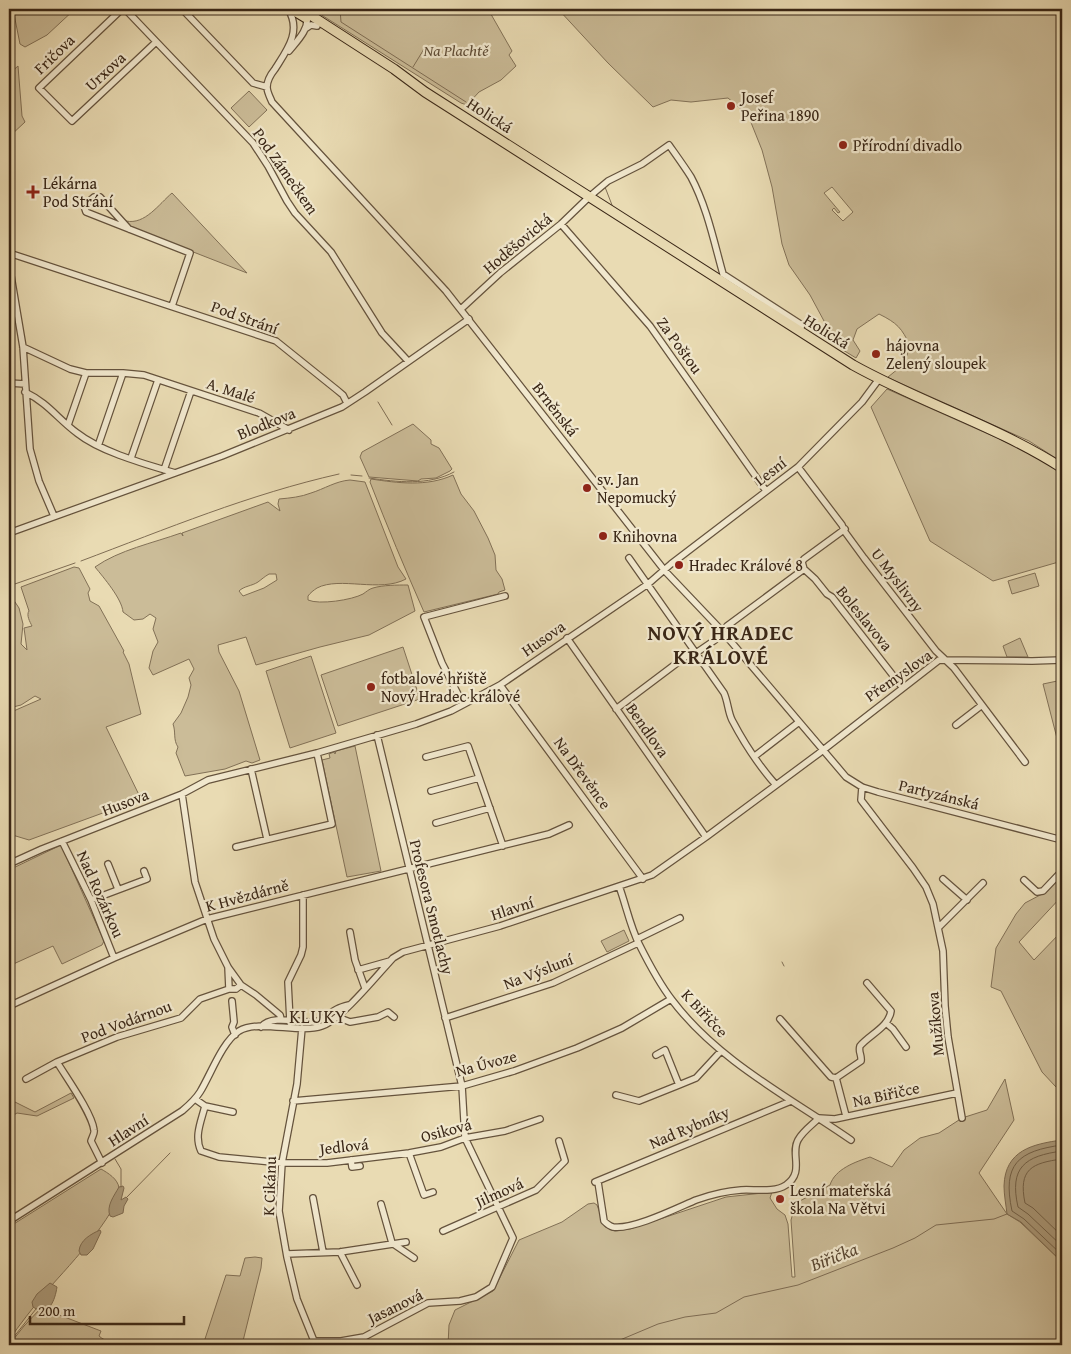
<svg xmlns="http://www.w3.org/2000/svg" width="1071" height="1354" font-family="'Gentium Book Plus',serif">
<rect width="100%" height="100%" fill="#e9dbb3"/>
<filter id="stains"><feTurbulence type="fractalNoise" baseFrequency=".004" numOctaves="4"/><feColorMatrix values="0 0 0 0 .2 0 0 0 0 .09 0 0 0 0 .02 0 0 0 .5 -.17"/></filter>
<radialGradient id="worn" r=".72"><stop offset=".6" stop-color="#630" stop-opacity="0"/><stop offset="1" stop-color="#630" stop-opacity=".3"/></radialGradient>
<path fill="#cbbc98" stroke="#827157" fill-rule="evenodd" d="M13 9H75L47 35 25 47 20 44Z
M312 9H488L512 51 509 55 516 66 501 80 479 92 467 105 461 103Z
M558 9H1062V462L1029 441 889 378 888 377 904 364 910 346C902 328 897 323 879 314L857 329 853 340 860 351 856 358 838 347 810 295 789 265 782 244 772 187 762 150 748 115 728 98 691 102 671 100 653 107 608 63ZM832 187 853 212 843 221 832 210 834 208 838 213 840 212 824 193Z
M18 66 22 116 25 122 10 136 9 74Z
M249 91 267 110 249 127 231 108Z
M172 193 247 273 132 228 126 221C145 225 159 204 172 193Z
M887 389 1024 450 1062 473V561L993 581 930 541 871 407Z
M413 424 431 440V444L439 448 452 469 450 471 436 478 421 479 418 481 369 477 360 457 362 452Z
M453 475 461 494 474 511 488 538 495 555 496 570 502 579 505 590 499 592 498 594 424 612C405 569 387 526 370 482L371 479C398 483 427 487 453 475Z
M350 480 365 482 398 567 406 579C380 593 340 576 317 588 314 590 310 593 308 596V600C319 605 352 600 363 594 366 592 369 589 373 588 383 585 397 585 408 585L415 611 369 635 320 647 256 665 246 637 218 645 219 652 239 691 260 760 252 763 246 761 225 769 185 776 176 753 178 747C173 740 176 732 173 724L181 713 188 697 191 685 189 678 194 669 189 659 153 675 149 668 153 651 158 642 153 629 156 618 150 614 143 619 134 620 123 612C122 599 104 578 95 567 119 550 153 543 181 533L183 536 182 533 268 502 280 511 278 504 279 499C290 498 301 497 311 493 324 489 336 481 350 480ZM269 574H276L277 580 264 588 243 596 239 591C244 586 252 586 258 582 262 579 264 577 269 574Z
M74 567 79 568 90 589 88 593 90 601 99 606 124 651 123 652 129 664 141 714 106 727 141 799 29 840 9 834V713L41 699 35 696 21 705 9 708V593L19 608 23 624 21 644 27 650 24 628 32 626C30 622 26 615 29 611L21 587Z
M1035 573 1039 586 1012 594 1008 581Z
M1020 638 1028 657H1007L1003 646Z
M403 647 420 699 338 726 321 675Z
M311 656 336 733 290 748 266 671Z
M1062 680V809L1059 808V746L1043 684Z
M355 746 381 871 347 877 322 760 330 758 329 754 334 752 335 754 336 751Z
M61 845 104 941 102 945 62 964 53 946 9 966V870Z
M1062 873V896L1019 942 1034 960 1062 931V1088L1056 1087 1042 1072 1001 991 991 987 996 948 1016 914 1025 903 1044 893Z
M624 930 629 941 607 952 601 941Z
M1005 1079 1014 1120 979 1173 1007 1214 1020 1222 1062 1262V1345H448L449 1325 455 1310 493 1291 519 1240 562 1222 588 1204 594 1203 597 1205 605 1227 615 1231 630 1229 726 1197 772 1192 770 1198 777 1209 785 1215 788 1224 792 1277H795L791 1220 796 1203 830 1185C835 1169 855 1162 870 1157L892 1167 904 1150 920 1138 939 1133 962 1118 987 1110Z
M71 1093 74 1098 37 1116 17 1113 9 1118V1099L35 1112Z
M101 1169C108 1173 118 1179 119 1188 121 1213 61 1274 44 1294 32 1309 20 1324 9 1340V1227Z
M255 1257 262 1258 261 1268 242 1345H203L226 1275 240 1276 245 1258Z
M41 1308 101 1331 99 1336C106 1342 112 1343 121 1340L131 1345H9L24 1326Z"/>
<path fill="#ad9d7e" stroke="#7f6d54" d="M1062 1140V1262L1021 1222 1007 1214C1006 1205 1004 1195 1004 1186 1005 1150 1033 1144 1062 1140Z
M123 1186 124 1188 121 1200 126 1197 128 1199 124 1206 123 1213 113 1217 110 1216C106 1206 114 1196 119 1187Z
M100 1230 101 1232 93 1249 87 1255H81L79 1251C80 1240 91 1234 100 1230Z
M50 1283 57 1287C55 1300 49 1318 33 1307L32 1302 37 1294Z"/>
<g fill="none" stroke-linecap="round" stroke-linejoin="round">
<path stroke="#73624a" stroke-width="1" d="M1062 1145C1018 1151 1002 1164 1012 1211L1024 1219 1062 1255
M1062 1151C1025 1156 1009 1167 1018 1207L1028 1214 1062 1246
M1062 1159C1032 1163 1018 1169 1025 1203L1033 1208 1062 1236"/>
<path stroke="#7f6d54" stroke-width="1" d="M340 9 341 22 466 102
M413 67 424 49
M605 187 612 205
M378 402 392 425
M351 475 362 476
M369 478C397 482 428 486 454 472
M81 561C166 529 250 494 339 474
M12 585 75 563
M782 962 784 966
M115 1159 121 1169V1187
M127 1197 170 1153
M9 1343 36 1309
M588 1345H604
M618 1345 620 1340 658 1324 685 1317 716 1313 744 1297 798 1285 893 1248 915 1238 936 1225 994 1219 1007 1214"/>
<defs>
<path id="minor" d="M122 9 39 88 72 121 156 42
M125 9 253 143 268 166 287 201 295 213 331 252 382 333 408 361
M182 9 253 83 267 87
M288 9C302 31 287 50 275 69 271 74 267 81 267 87 267 92 270 97 272 102L446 291 665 571 722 631 846 777 862 787 878 792 1062 840
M305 29 311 25 317 26
M289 51C297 41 309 30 307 16
M561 224 650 326 766 491
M129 229 100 197H94L84 206 86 212 190 253 172 306
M9 253 276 341 337 390 343 395 347 403
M9 264 23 347 30 449 39 481 54 516
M461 309 500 273 561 224 589 197 608 181 642 164 669 145C676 155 684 166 691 177 707 207 714 242 723 274L802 325 799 331
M23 347 70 369 86 373H123L144 375 259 413 289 430
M9 383 25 384
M25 392C48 403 58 419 77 433 101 452 145 464 175 473
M68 425 86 373
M98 446 123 373
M131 458 158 380
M798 467 842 525 845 532 864 558 936 651 954 668 1025 762
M164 470 191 391
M845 529 804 559 802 562 804 569 815 579 827 594 832 597 902 687
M9 533 222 456 342 407 365 392 469 319
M629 558 724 693C728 702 728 712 732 720 743 741 760 767 776 785
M567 638 706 837
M500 685 643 879
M463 704 442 663 424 617 505 596
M616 709 685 657 696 653 715 640 727 626 804 569
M956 725 982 705
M755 756 799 722
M426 757 468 746 503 846
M251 769 267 839
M862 787 861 800 913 868 926 887 933 904 943 951 945 1006 948 1037 962 1118
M431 791 479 778
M182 794 195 882 214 939 228 967 241 985 256 995 280 1015 281 1019
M436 823 490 808
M62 841 91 900 114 958
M236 847 332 824 317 753
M9 864 42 849 182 794 208 780 317 753 416 724 451 711 500 685 648 584 671 564 798 467 862 402 879 379
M108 864 118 889
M943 879 967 900
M1024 880 1037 892 1043 891 1062 871
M619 886C626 905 630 926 639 944 648 962 659 983 672 1000 718 1061 789 1097 851 1140
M91 900 147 879 144 871
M939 927 983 883
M350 932 355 960 365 988
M637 939 680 918
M228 967 229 989
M358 970 390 961
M232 1001 234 1022 232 1027 235 1035
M9 1006 114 958 207 919 549 834 569 825
M337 1017 350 1022 378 1017 388 1012 394 1017
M445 1018 553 983 638 943
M780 1019 831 1077 836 1078 846 1116
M290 1021 288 982 301 955 303 947V895
M886 1023 893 1029 906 1047
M261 1027C272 1014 298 1023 314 1022 323 1021 329 1013 337 1009 341 1007 345 1006 349 1005
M302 1028 297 1084 282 1163 279 1211 287 1257 297 1299 314 1341H341L364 1337 428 1303 460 1301 476 1297 492 1287 513 1238 465 1138 462 1086 377 735
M656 1055 665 1050 679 1085
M836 1078 861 1061C862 1055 858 1052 860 1046 869 1035 889 1027 891 1011L867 983
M26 1079 57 1062
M616 1095 639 1101 679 1085 696 1078 721 1051
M195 1099 205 1106C201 1122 194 1136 201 1151L219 1157 282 1163H327L409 1153 441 1147 465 1138 505 1131 540 1119
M293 1101 462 1086 514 1071 577 1048 622 1028 671 999
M205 1106 233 1112
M409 1153 424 1195 433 1192
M351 1160 352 1167 360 1166
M102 1163 91 1141C92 1137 95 1133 94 1130 92 1113 66 1077 57 1062L117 1037 181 1018 200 999 229 989H236L241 985
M595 1182 791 1101
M598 1182 604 1221C607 1224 609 1226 613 1227 633 1230 677 1208 696 1200 710 1195 726 1191 741 1190 754 1189 774 1193 786 1185 805 1172 790 1154 798 1140 803 1131 812 1125 819 1118L835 1119 957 1093
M313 1198 323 1252
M381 1204 392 1243
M9 1221 182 1111C189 1105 195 1100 200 1092 211 1074 222 1042 239 1031 259 1019 299 1034 322 1026 341 1020 378 974 393 958L403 952 500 926 652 875 706 837 818 754 939 660 1032 661 1062 660
M443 1231 536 1190 565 1161 559 1141
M392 1243 414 1258
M340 1252 357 1285
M287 1254 340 1252 406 1242"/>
<path id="primary" d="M291 9 306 18
M301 9 394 69 425 92 853 365C921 403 997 426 1062 468"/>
</defs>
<use href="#minor" stroke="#65533d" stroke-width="8"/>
<use href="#primary" stroke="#392616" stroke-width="11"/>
<use href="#minor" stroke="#f1e8ce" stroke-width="5.5"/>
<use href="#primary" stroke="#e9dbb3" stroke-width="9"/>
</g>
<g fill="#8f2418" stroke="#f1e8ce" stroke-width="2">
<circle cx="731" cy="106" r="5"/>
<circle cx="843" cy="145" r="5"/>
<path d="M30.5 184.5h5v5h5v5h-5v5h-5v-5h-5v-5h5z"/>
<circle cx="876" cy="354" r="5"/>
<circle cx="587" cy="488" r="5"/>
<circle cx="603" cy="536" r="5"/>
<circle cx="679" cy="565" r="5"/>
<circle cx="371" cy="687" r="5"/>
<circle cx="780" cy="1199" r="5"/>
</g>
<g text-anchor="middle" stroke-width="4.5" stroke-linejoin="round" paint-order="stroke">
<g font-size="16" font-style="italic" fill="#5e4c36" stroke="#f1e8ce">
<text x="456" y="56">Na Plachtě</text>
</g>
<g font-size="16" fill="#392616" stroke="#f1e8ce">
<text transform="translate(54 54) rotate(-44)" y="6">Fričova</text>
<text transform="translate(105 71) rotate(-43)" y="6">Urxova</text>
<text transform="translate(490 115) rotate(33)" y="6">Holická</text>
<text transform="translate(286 171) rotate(55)" y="6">Pod Zámečkem</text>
<text transform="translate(517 243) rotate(-40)" y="6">Hoděšovická</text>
<text transform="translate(245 317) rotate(20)" y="6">Pod Strání</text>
<text transform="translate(827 331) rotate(32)" y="6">Holická</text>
<text transform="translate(680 345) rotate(54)" y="6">Za Poštou</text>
<text transform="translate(231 390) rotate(18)" y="6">A. Malé</text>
<text transform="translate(556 409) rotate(52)" y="6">Brněnská</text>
<text transform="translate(266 423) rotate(-22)" y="6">Blodkova</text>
<text transform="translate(770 471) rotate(-38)" y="6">Lesní</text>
<text transform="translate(898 580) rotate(53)" y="6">U Myslivny</text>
<text transform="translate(865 618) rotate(51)" y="6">Boleslavova</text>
<text transform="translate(543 638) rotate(-35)" y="6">Husova</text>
<text transform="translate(898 675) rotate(-35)" y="6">Přemyslova</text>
<text transform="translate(648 730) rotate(55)" y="6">Bendlova</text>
<text transform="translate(583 773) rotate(54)" y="6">Na Dřevěnce</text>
<text transform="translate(939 794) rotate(14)" y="6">Partyzánská</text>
<text transform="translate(125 802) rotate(-21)" y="6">Husova</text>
<text transform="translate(101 894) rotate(66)" y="6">Nad Rozárkou</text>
<text transform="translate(247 895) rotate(-15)" y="6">K Hvězdárně</text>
<text transform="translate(432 907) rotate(76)" y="6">Profesora Smotlachy</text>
<text transform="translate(512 908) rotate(-18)" y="6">Hlavní</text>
<text transform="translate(538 971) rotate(-21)" y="6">Na Výsluní</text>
<text transform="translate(705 1013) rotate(47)" y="6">K Biřičce</text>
<text transform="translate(126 1021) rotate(-20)" y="6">Pod Vodárnou</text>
<text transform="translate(935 1024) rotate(-95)" y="6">Mužíkova</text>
<text transform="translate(486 1063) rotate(-15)" y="6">Na Úvoze</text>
<text transform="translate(886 1094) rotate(-12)" y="6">Na Biřičce</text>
<text transform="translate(689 1127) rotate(-23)" y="6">Nad Rybníky</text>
<text transform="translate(128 1130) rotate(-33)" y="6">Hlavní</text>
<text transform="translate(446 1130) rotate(-15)" y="6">Osiková</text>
<text transform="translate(344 1146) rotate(-6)" y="6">Jedlová</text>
<text transform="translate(269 1186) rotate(-88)" y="6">K Cikánu</text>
<text transform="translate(499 1192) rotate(-24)" y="6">Jilmová</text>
<text transform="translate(395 1306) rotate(-26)" y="6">Jasanová</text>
</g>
<g font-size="16" fill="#392616" stroke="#f1e8ce" text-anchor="start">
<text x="741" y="103">Josef<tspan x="741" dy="18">Peřina 1890</tspan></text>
<text x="853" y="151">Přírodní divadlo</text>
<text x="43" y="189">Lékárna<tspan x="43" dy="18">Pod Strání</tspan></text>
<text x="886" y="351">hájovna<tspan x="886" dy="18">Zelený sloupek</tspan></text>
<text x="597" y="485">sv. Jan<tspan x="597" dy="18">Nepomucký</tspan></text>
<text x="613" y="542">Knihovna</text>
<text x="689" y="571">Hradec Králové 8</text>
<text x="381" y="684">fotbalové hřiště<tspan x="381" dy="18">Nový Hradec králové</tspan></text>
<text x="790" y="1196">Lesní mateřská<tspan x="790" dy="18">škola Na Větvi</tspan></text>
</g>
<g font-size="18" letter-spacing="1" fill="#392616" stroke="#f1e8ce">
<text x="318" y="1023">KLUKY</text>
</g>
<g font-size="18" font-style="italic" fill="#5c4a35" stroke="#f1e8ce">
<text transform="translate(834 1257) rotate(-21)" y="6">Biřička</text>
</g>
<g font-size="21" font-weight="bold" letter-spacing="1" fill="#392616" stroke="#f1e8ce">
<text x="721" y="640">NOVÝ HRADEC<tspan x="721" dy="24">KRÁLOVÉ</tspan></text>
</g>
</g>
<rect width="1071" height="1354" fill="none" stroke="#e9dbb3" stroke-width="30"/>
<rect x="10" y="10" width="1051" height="1334" fill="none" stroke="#392616" stroke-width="2.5"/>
<rect x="15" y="15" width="1041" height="1324" fill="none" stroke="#392616"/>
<path d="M30 1316v8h154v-8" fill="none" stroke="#392616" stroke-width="2.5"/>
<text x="38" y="1316" font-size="15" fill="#392616" stroke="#f1e8ce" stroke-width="4" paint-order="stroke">200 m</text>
<rect width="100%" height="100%" filter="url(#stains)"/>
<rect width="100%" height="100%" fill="url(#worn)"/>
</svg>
